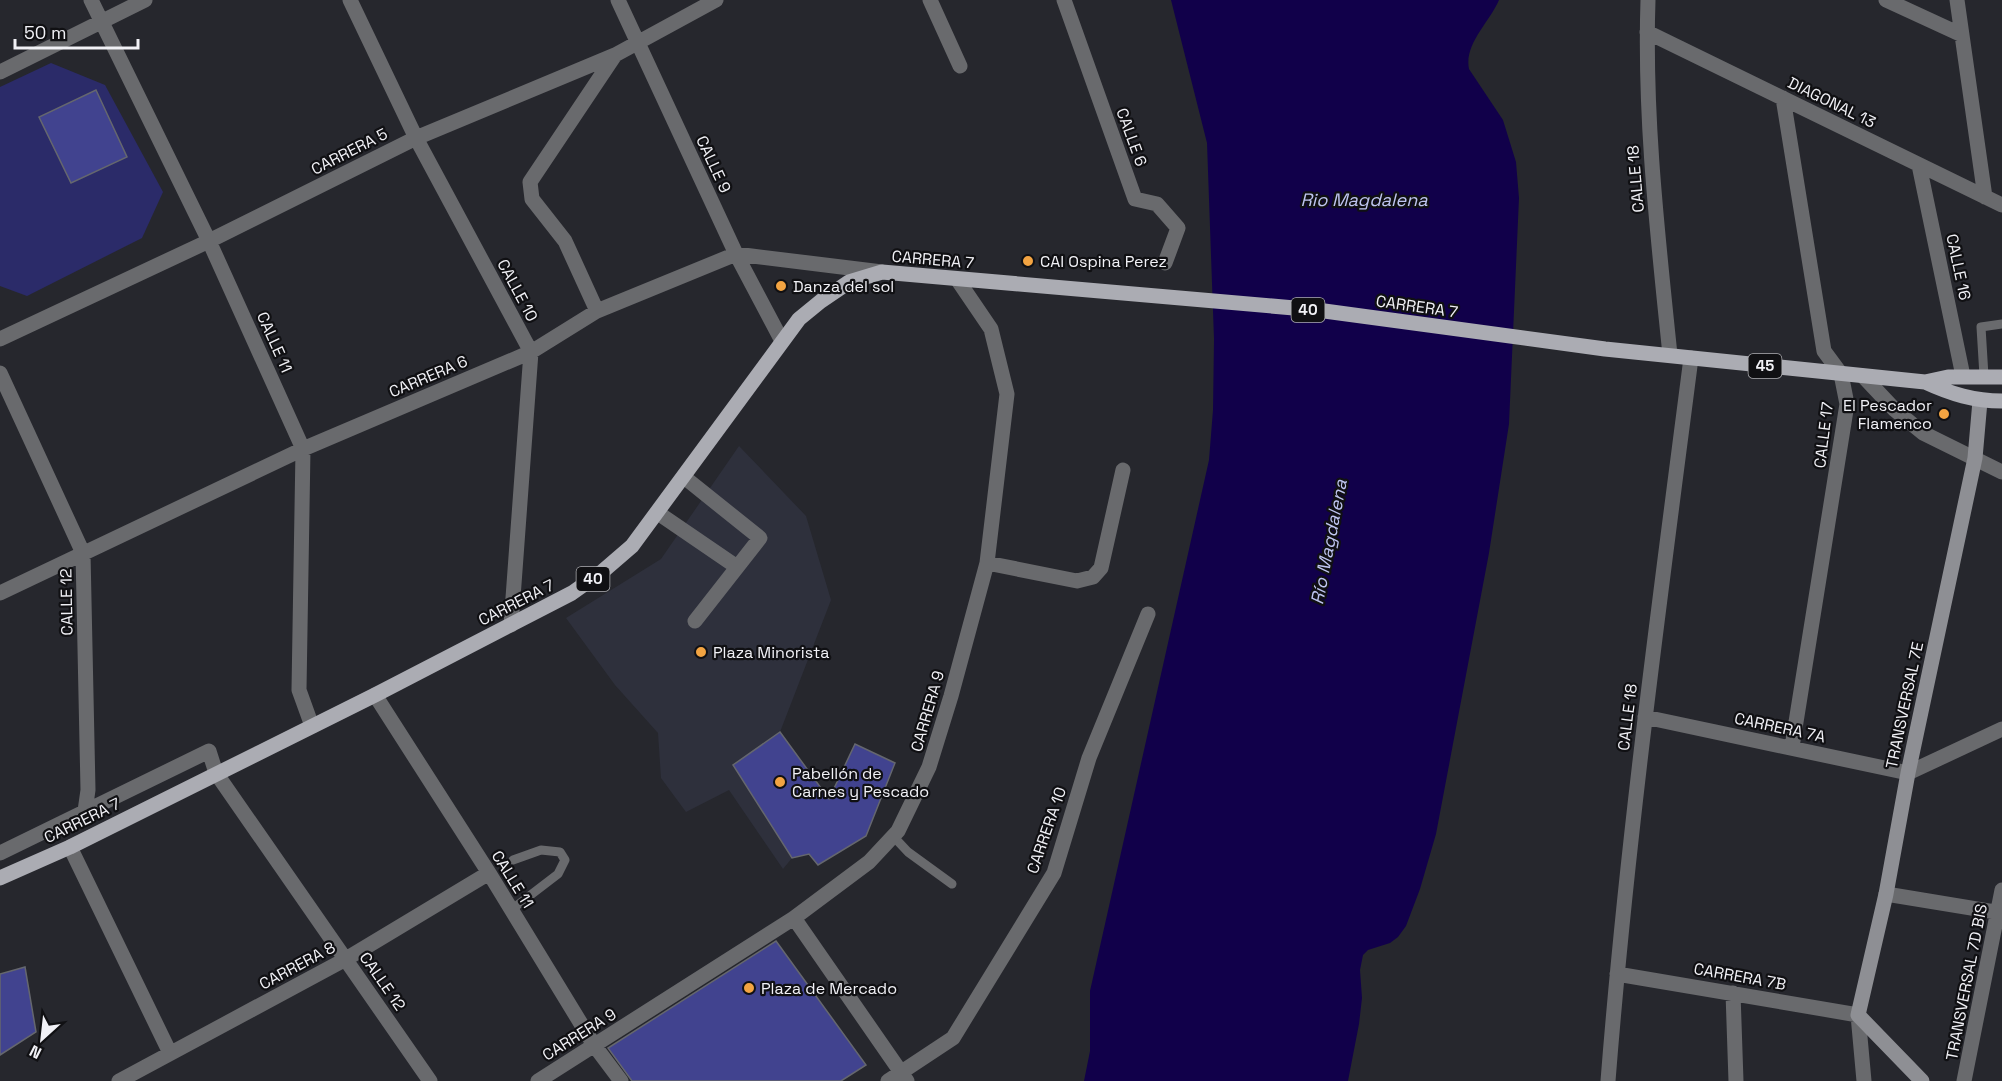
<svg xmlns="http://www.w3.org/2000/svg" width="2002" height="1081" font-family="'Space Grotesk',sans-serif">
<rect width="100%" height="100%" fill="#26272d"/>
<path fill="#2e303c" d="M739 446 806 516 831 600 780 732 733 766 792 858 783 869 729 790 686 812 661 778 658 733 615 685 566 618 661 559Z"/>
<path fill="#2b2b69" d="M51 63 105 85 163 192 142 238 27 296 0 286V87Z"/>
<path fill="#11004a" d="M1171 0H1499C1489 23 1464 44 1469 69L1503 120 1516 162 1519 198 1509 424 1489 553 1436 834 1420 889 1406 926 1398 937 1390 943 1368 950 1363 955 1360 970 1362 998 1359 1024 1348 1081H1084L1090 1051V991L1209 460 1213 410 1214 339 1207 143Z"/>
<path fill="#41438f" stroke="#65676e" stroke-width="1.5" d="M96 90 127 157 71 183 39 117Z
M780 732 829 799 855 744 895 763 866 836 818 865 809 854 792 858 733 765Z
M776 941 866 1065 841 1081H632L608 1048Z
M25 967 36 1032 0 1055V974Z"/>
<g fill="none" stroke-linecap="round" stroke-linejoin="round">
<path stroke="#696a6d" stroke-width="9" d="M1984 376 1981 327 2002 324
M893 836 908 852 952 884
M511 910 558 874 565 860 560 852 541 850 513 860"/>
<path stroke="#696a6d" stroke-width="15" d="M91 0 209 241 303 449 299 690 312 726
M350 0 416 138 531 352 511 625
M618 0 736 254 782 341
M930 0 960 66
M1064 0 1135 199 1157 204 1178 228 1165 263
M1648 0C1644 119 1658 237 1670 355
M1886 0 1962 35
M1957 0 1985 197
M1647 32 2002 205
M0 72 145 0
M1783 98 1824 351 1841 374 1847 404 1792 747
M1919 165 1963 376
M597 311 565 241 532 199 530 182 615 55
M0 339 209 241 416 138 615 55 716 0
M0 373 83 553 88 790 85 811
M1863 376 1895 410 1923 433 2002 472
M684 477 760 538 695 621
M658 513 737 567
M987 563 1077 581 1093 577 1101 568 1123 470
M0 593 303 449 531 352 597 311 736 254 882 272
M375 695 489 873 594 1045 621 1081
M1645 717 1908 773 2002 729
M70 847 170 1053
M0 853 209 751 216 773 430 1081
M1886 894 2002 913
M794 918 907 1081
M1617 974 1858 1015 1864 1081
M1733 993 1736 1081
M119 1081 346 959 489 873
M538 1081 794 918 869 862 898 831 929 767 951 696 987 563 1007 394 991 329 957 279
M888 1081 953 1038 1054 873 1089 758 1148 614
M1608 1081C1627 839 1660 599 1691 358
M1964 1081 2002 890"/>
<path stroke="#8e8f94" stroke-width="15" d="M1922 1081 1858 1015 1886 894 1908 773 1975 458 1980 401"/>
<path stroke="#abacb3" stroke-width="15" d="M1925 382 1948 377H2002
M0 878 70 847 375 695 572 593 603 571 632 546 799 319 821 301 849 282 882 272 1317 310 1605 349 1925 382C1951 394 1974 401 2002 401"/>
</g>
<g fill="#f3a442" stroke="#101013" stroke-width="2">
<circle cx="1028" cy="261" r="6"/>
<circle cx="781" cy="286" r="6"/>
<circle cx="1944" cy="414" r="6"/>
<circle cx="701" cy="652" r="6"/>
<circle cx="780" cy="782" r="6"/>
<circle cx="749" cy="988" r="6"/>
</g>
<g text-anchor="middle" stroke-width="4.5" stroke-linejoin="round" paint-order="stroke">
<g fill="#101013" stroke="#aeaeb2" stroke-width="1.5">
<rect x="1291.5" y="298" width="33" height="24" rx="4.5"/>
<rect x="1748.5" y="354" width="33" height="24" rx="4.5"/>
<rect x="576.5" y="567" width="33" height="24" rx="4.5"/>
</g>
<g font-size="15" font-weight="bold" fill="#f1f1f6">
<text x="1308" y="315">40</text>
<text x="1765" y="371">45</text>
<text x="593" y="584">40</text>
</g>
<g font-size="16" fill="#f1f1f6" stroke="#101013">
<text transform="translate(1832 102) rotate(26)" y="6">DIAGONAL 13</text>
<text transform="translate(1132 137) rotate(70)" y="6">CALLE 6</text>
<text transform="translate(349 151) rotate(-27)" y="6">CARRERA 5</text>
<text transform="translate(714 164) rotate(65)" y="6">CALLE 9</text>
<text transform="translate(1635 179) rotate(-95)" y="6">CALLE 18</text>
<text transform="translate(933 259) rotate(5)" y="6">CARRERA 7</text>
<text transform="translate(1959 267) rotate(78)" y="6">CALLE 16</text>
<text transform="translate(518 290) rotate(62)" y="6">CALLE 10</text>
<text transform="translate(1417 306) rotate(8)" y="6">CARRERA 7</text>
<text transform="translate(275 342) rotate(66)" y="6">CALLE 11</text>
<text transform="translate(428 376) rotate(-23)" y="6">CARRERA 6</text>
<text transform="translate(1823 435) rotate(-83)" y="6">CALLE 17</text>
<text transform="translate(66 602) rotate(-91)" y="6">CALLE 12</text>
<text transform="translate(516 602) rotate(-27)" y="6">CARRERA 7</text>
<text transform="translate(1904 705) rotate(-78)" y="6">TRANSVERSAL 7E</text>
<text transform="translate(927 711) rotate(-74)" y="6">CARRERA 9</text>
<text transform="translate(1627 717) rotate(-83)" y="6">CALLE 18</text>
<text transform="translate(1780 727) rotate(12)" y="6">CARRERA 7A</text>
<text transform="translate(82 820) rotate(-26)" y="6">CARRERA 7</text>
<text transform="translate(1046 830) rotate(-71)" y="6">CARRERA 10</text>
<text transform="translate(513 879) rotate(58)" y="6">CALLE 11</text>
<text transform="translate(297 965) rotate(-28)" y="6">CARRERA 8</text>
<text transform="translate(1740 976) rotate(10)" y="6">CARRERA 7B</text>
<text transform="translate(383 981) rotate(55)" y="6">CALLE 12</text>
<text transform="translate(1966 982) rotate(-79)" y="6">TRANSVERSAL 7D BIS</text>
<text transform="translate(579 1034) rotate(-32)" y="6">CARRERA 9</text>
</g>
<g font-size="16" fill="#f1f1f6" stroke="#101013" text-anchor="start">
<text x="1040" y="267">CAI Ospina Perez</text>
<text x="793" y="292">Danza del sol</text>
<text x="1932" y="411" text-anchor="end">El Pescador<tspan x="1932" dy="18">Flamenco</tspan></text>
<text x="713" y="658">Plaza Minorista</text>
<text x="792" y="779">Pabellón de<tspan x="792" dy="18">Carnes y Pescado</tspan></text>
<text x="761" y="994">Plaza de Mercado</text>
</g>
<g font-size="18" font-style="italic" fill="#bfc5f0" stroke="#101013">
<text x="1364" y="206">Rio Magdalena</text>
<text transform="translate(1329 542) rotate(-79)" y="6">Río Magdalena</text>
</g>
</g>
<g transform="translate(42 1039) rotate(207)" stroke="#101013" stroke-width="4.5" paint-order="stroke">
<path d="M0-4.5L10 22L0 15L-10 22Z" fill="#f1f1f6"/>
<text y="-9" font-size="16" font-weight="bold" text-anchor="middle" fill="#f1f1f6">N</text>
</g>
<path d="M15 39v9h123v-9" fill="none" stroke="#f1f1f6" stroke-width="3"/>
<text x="24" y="39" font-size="18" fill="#f1f1f6" stroke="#101013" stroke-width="4.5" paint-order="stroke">50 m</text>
</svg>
